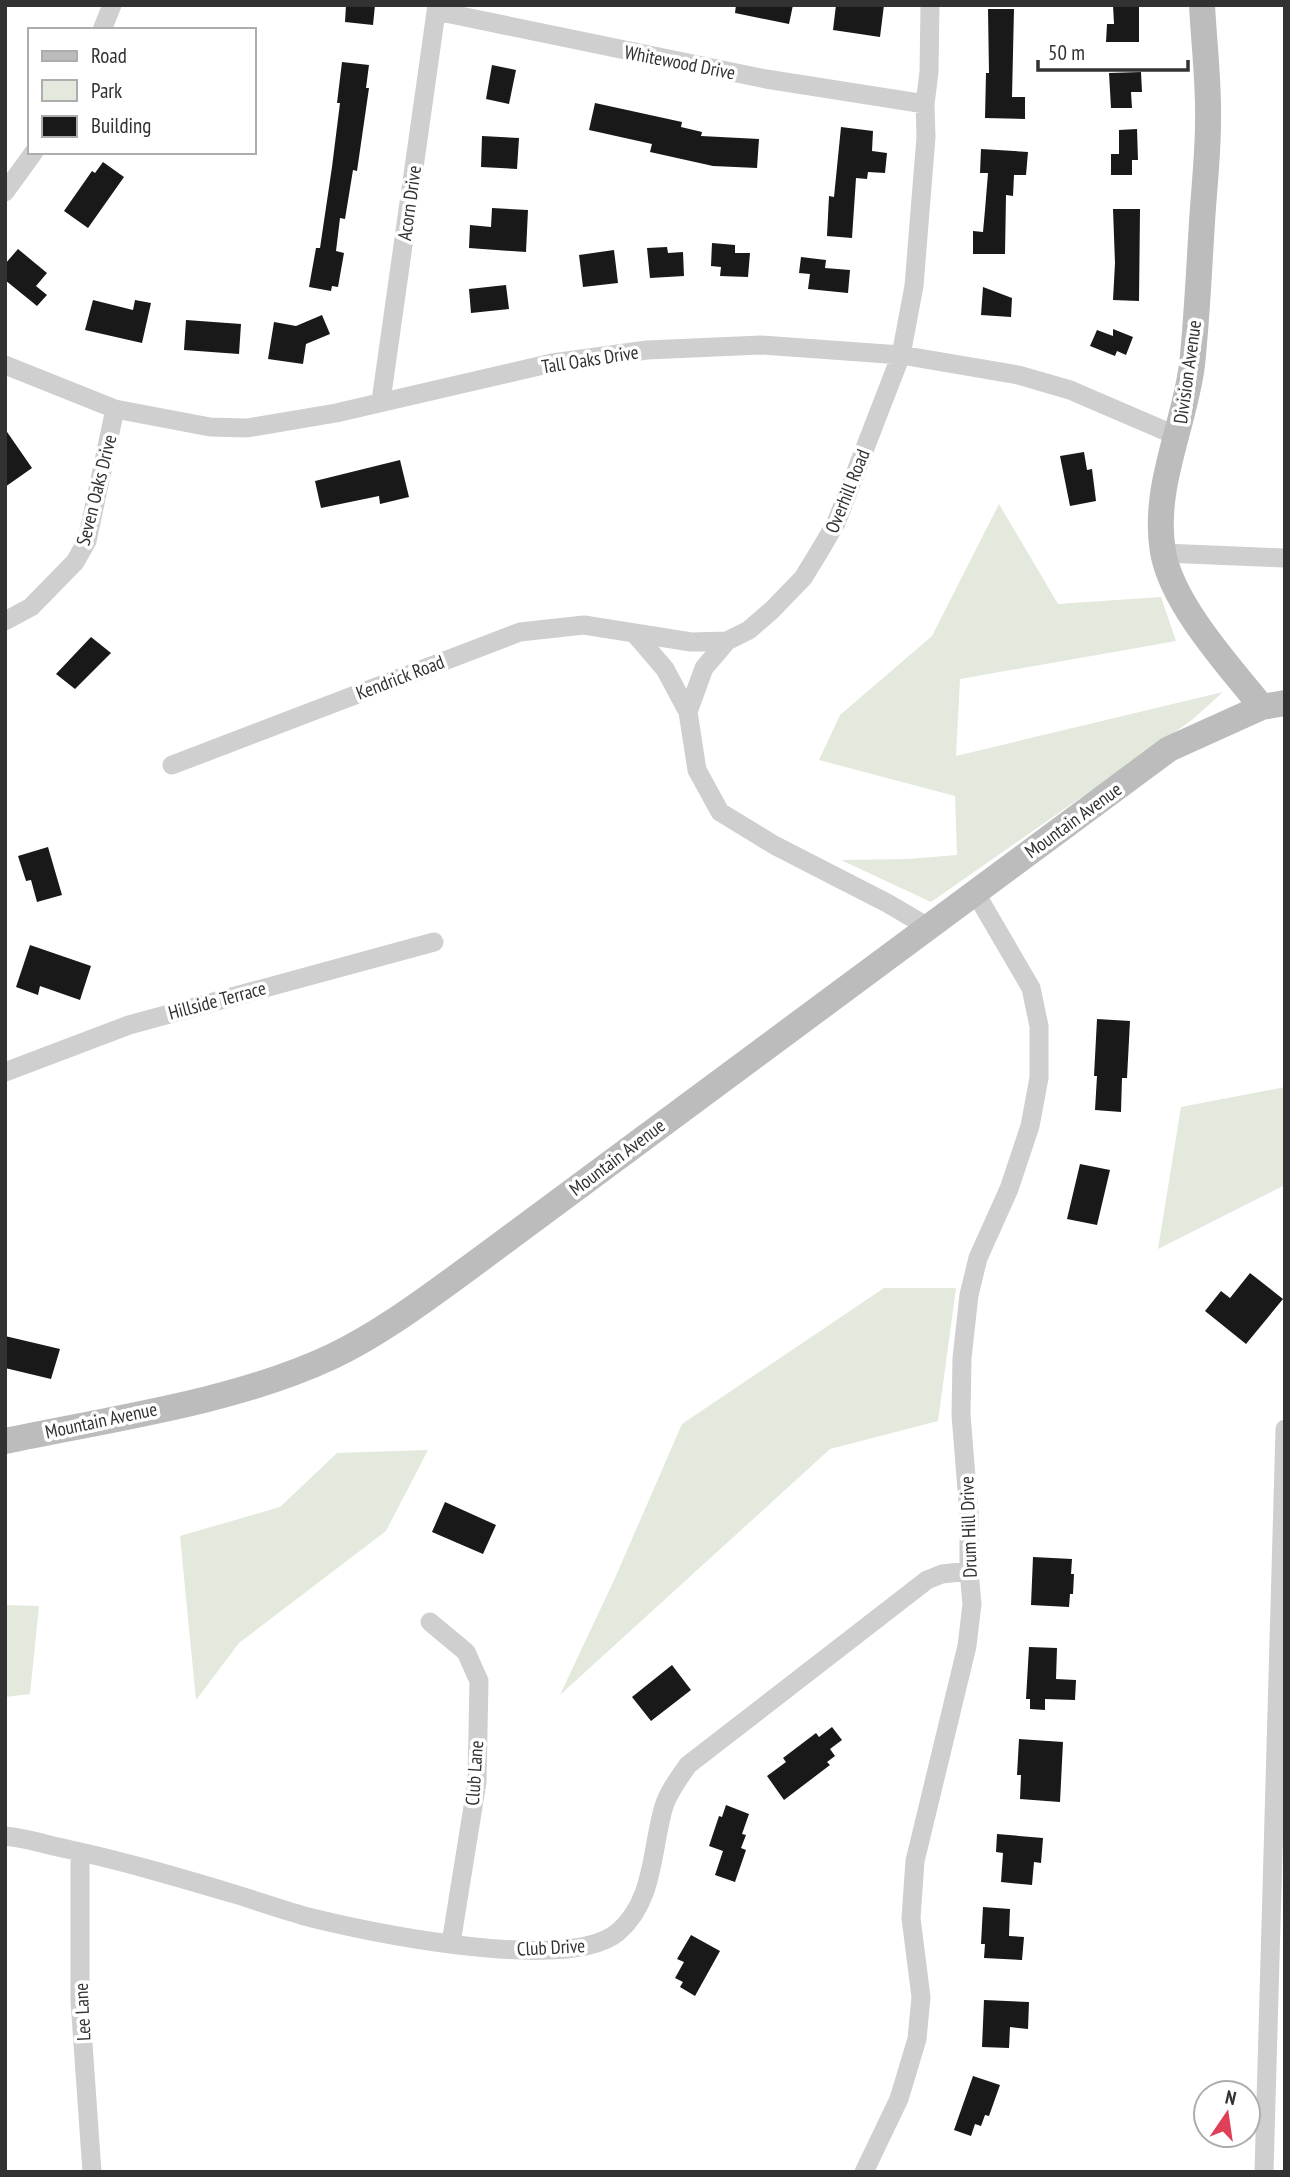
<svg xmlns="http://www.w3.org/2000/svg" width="1290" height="2177" font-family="'PT Sans Narrow',sans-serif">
<rect width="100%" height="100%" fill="#fff"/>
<path fill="#e3e9dc" d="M999 504 1058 604 1161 597 1176 641 960 679 956 756 1223 692 1192 720 931 902 841 860 908 859 957 855 955 796 819 760 840 715 932 636Z
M1285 1087V1185L1158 1249 1181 1107Z
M884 1288H956L938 1421 830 1449 560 1695 615 1578 682 1424Z
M428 1450 386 1531 239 1643 196 1700 180 1536 280 1507 337 1453Z
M5 1605 39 1606 30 1694 5 1697Z"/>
<path fill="#191919" d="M346 5H375L373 25 345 22Z
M736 5H793L789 24 735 13Z
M836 5H884L880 37 833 30Z
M1113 5H1139V42H1106L1107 24H1114Z
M988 9H1014L1012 97H1025V119L985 118 986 73H989Z
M342 62 369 65 366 88H369L357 171 353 170 345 219 340 218 336 251 344 253 338 287 332 286 331 291 309 287 316 248H320L332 167 340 103H337Z
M492 65 516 70 509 104 486 99Z
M1141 72 1142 92H1131L1132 108H1111L1109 73Z
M595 103 682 122 681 127 702 132 701 136 759 139 757 168 713 166 650 152 652 144 589 130Z
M841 127 873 131 872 151 887 153 885 173 868 172 867 179 856 178 852 238 827 236 829 196 834 197Z
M1137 129 1138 160H1132V175H1111V154H1119V130Z
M482 136 519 138 517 169 481 167Z
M981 149 1028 152 1026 175H1014L1013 196 1006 195 1005 254H973V231L983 232 985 210 988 173H980Z
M103 162 124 177 88 228 64 211 92 171 95 173Z
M492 208 528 210 526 252 469 248 470 225 491 227Z
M1113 209H1140L1139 301 1113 300 1115 263Z
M712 243 735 245V253H750L748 277 720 276 721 267 711 266Z
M667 247 668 253 683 252 684 276 650 278 647 248Z
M18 249 47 273 36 286 47 295 37 306 5 280V264Z
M614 250 618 283 583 287 579 255Z
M801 257 826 260 825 268 850 270 848 293 808 289 810 274 799 273Z
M506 285 509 309 471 313 469 289Z
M983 287 1012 298 1011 317 981 315Z
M93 300 133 310 135 300 151 303 142 343 85 330Z
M322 315 330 334 306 344 303 364 268 359 274 322 296 326Z
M186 320 241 324 239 354 184 350Z
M1113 329 1133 337 1126 355 1117 351 1115 356 1090 346 1097 330 1113 336Z
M5 429 32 468 5 487Z
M1084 452 1087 470 1092 469 1096 501 1070 506 1060 456Z
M400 460 409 497 380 504 379 496 321 508 315 481Z
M91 637 111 653 75 689 56 674Z
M48 847 62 895 37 902 31 880 26 881 18 856Z
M30 945 91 966 80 1000 40 986 38 995 16 987Z
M1097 1019 1130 1021 1127 1078H1122L1121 1112 1095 1110 1097 1076H1094Z
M1080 1164 1110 1170 1097 1225 1067 1219Z
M1250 1273 1283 1299 1246 1344 1205 1311 1221 1291 1230 1298Z
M5 1336 60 1349 51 1379 5 1368Z
M445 1502 496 1525 483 1554 432 1532Z
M1033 1557 1072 1559 1071 1574H1074L1073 1594H1070L1069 1607 1031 1605Z
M1029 1647 1057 1648 1056 1679 1076 1680 1075 1700 1045 1699V1710L1030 1709V1699H1026Z
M672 1665 691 1690 651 1721 632 1697Z
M832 1727 842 1740 830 1749 835 1756 827 1762 830 1765 784 1800 767 1776 786 1762 783 1758 816 1733 819 1737Z
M1019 1739 1063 1742 1060 1802 1020 1799 1021 1775H1017Z
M726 1805 749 1814 742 1834 746 1835 741 1848 746 1850 735 1882 715 1875 723 1851 709 1846 719 1816 722 1817Z
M997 1834 1043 1838 1041 1863 1034 1862 1032 1885 1001 1882 1003 1853 996 1852Z
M983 1907 1010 1909 1009 1936 1024 1937 1022 1960 984 1958 985 1944H981Z
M691 1935 720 1951 695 1996 680 1987 683 1982 675 1978 684 1962 677 1959Z
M984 2000 1029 2002 1028 2029 1010 2027 1009 2048 982 2047Z
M973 2076 1000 2085 989 2116 985 2115 981 2126 975 2124 971 2136 954 2130Z"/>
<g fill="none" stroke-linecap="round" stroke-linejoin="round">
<path stroke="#cfcfcf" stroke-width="19" d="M436 11 766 79 925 104
M102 30 112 5
M5 192 34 152
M5 365 115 409 210 427 247 428 336 413 552 363 647 350 761 345 901 355 1018 375 1070 390 1177 436
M381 401 437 5
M1163 553 1285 558
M5 621 31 607 75 562 87 541 115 409
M635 634 665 669 688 712
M172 765 520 632 584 625 691 642 727 641
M928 927 887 903 774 845 720 812 697 770 688 712 704 668 727 641 749 630 772 610 803 578 819 552 836 523 901 355 914 286 926 137 925 104 929 72 930 5
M5 1072 129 1025 434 942
M430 1622 466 1652 479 1681 477 1782 451 1943
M5 1836C26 1838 47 1845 67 1849 123 1861 177 1877 231 1893 258 1901 285 1911 312 1918 374 1933 569 1974 618 1932 655 1900 651 1849 664 1806 669 1791 679 1778 688 1765L927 1580 942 1574 969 1571
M80 1852V2001L92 2172
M864 2172 899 2099 917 2039 921 1997 911 1918 915 1861 967 1646 972 1604 969 1571V1514L961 1415 962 1358 969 1295 978 1258 1009 1189 1030 1126 1039 1078V1026L1031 988 975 892
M1264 2172 1285 1429"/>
<path stroke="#bcbcbc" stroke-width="26" d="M1202 5C1204 44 1209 83 1208 122 1208 155 1204 189 1202 222 1199 270 1197 317 1192 365 1184 427 1152 488 1163 552 1172 604 1229 666 1262 707
M5 1441C109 1419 235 1402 331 1357 380 1334 426 1299 470 1267L1169 749 1262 707 1285 703"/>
</g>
<g text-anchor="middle" stroke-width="7" stroke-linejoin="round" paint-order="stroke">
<g font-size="19" fill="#323232" stroke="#fff">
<text transform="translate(680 62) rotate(11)" y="7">Whitewood Drive</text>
<text transform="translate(409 203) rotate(-82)" y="7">Acorn Drive</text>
<text transform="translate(590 359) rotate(-9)" y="7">Tall Oaks Drive</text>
<text transform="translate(1187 372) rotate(-82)" y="7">Division Avenue</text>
<text transform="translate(96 490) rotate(-76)" y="7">Seven Oaks Drive</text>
<text transform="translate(847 491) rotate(-68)" y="7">Overhill Road</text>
<text transform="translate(400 677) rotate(-21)" y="7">Kendrick Road</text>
<text transform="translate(1073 820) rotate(-36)" y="7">Mountain Avenue</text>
<text transform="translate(217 1000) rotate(-15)" y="7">Hillside Terrace</text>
<text transform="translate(617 1157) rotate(-37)" y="7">Mountain Avenue</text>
<text transform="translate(101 1420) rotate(-12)" y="7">Mountain Avenue</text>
<text transform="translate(968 1527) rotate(-92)" y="7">Drum Hill Drive</text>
<text transform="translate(474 1773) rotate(-86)" y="7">Club Lane</text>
<text transform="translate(551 1947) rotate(-3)" y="7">Club Drive</text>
<text transform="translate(82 2012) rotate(-93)" y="7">Lee Lane</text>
</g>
</g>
<rect width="1290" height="2177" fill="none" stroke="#323232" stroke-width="14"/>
<rect x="28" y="28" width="228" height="126" fill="#ffffff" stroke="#adadad" stroke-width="2"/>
<rect x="42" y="51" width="35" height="10" fill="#bcbcbc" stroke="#adadad" stroke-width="2"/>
<text x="91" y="63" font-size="21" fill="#323232">Road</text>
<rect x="42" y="80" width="35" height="21" fill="#e3e9dc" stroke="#adadad" stroke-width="2"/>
<text x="91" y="98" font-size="21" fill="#323232">Park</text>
<rect x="42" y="116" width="35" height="21" fill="#191919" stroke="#adadad" stroke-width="2"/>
<text x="91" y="133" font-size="21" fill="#323232">Building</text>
<g transform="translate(1227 2114) rotate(13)"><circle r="33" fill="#ffffff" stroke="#adadad" stroke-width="2"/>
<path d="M0-5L12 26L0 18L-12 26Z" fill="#df3f57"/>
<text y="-10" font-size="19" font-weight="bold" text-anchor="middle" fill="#323232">N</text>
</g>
<path d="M1038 60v10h150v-10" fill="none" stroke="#323232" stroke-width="3.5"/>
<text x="1048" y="60" font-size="21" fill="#323232" stroke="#ffffff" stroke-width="5" paint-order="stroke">50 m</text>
</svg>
